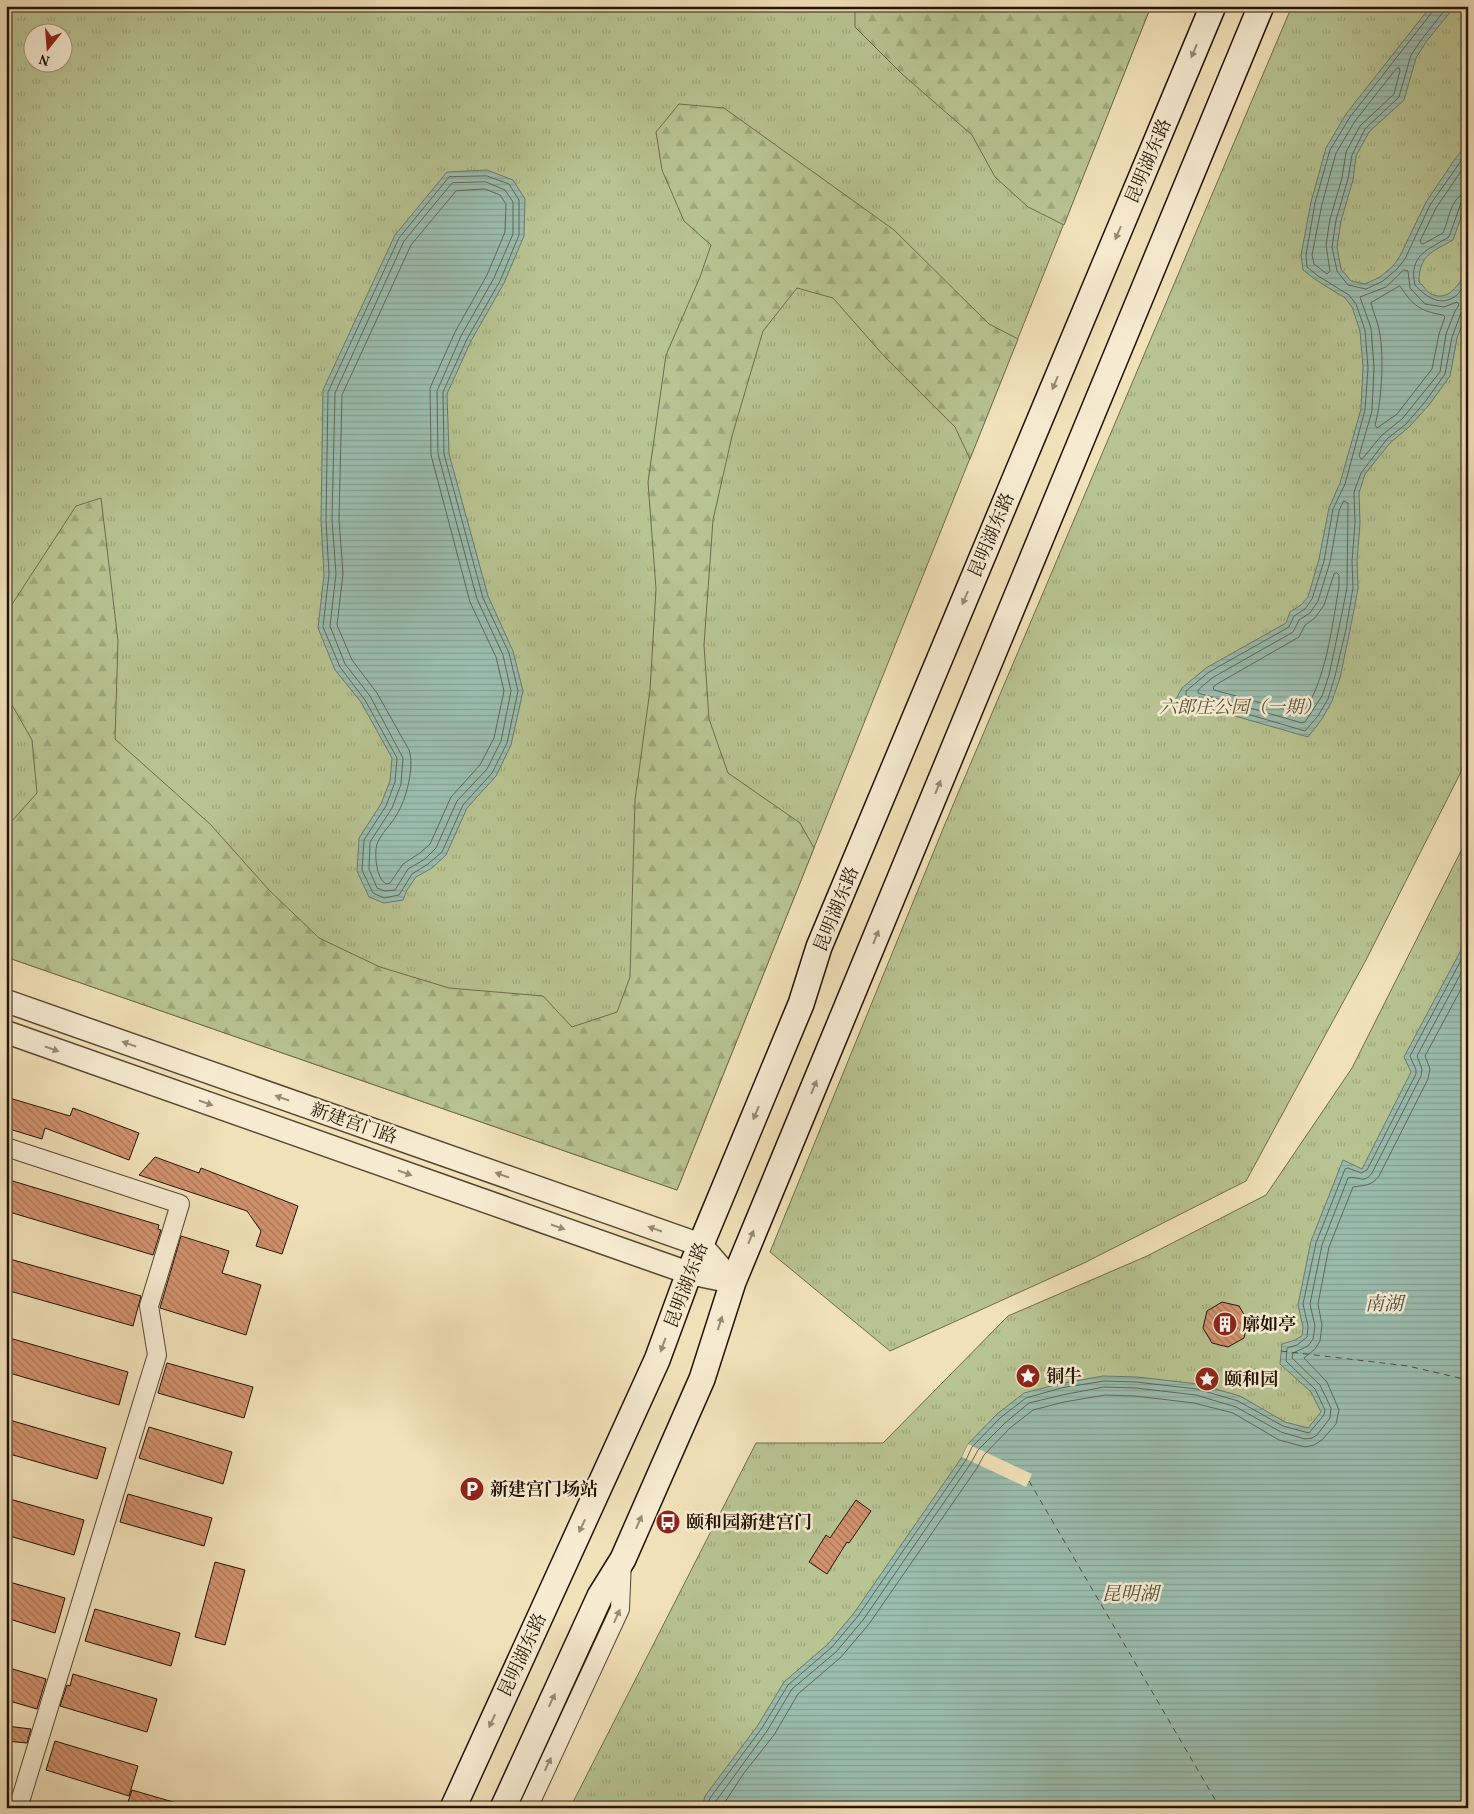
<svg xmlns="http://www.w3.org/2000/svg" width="1474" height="1814" font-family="Vollkorn,'Noto Serif SC',serif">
<defs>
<pattern id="grass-tufts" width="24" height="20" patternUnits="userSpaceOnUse" patternTransform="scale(1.25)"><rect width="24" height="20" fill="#b8c492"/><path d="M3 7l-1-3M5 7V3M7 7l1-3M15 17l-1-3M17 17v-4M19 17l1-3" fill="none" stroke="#9ea87c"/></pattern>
<pattern id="forest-firs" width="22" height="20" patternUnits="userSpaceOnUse" patternTransform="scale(1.25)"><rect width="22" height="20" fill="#b8c492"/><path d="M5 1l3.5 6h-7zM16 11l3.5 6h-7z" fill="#9ea87c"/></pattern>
<pattern id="water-rules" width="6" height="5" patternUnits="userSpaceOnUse" patternTransform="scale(1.25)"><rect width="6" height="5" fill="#9bbeaf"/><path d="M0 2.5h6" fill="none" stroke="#85a295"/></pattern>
<pattern id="building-back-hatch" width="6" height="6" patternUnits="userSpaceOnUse" patternTransform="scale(1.25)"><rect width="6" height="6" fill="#d2926e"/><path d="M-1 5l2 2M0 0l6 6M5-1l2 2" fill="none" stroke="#aa7658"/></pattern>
</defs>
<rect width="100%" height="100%" fill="#f2e2ba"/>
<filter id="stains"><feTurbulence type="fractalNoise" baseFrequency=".004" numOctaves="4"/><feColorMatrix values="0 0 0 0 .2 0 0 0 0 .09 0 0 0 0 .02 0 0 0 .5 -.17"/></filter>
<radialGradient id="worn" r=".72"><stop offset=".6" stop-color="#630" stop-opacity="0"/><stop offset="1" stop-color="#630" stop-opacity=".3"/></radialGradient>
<path fill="url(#grass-tufts)" stroke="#6e6c4c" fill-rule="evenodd" d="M6 6H1151L677 1190 6 957ZM32 32H62V62H32Z
M1292 6H1468V758L1366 960 1246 1181 1084 1263 890 1351 770 1252 945 824Z
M1468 837V1808H570L756 1443H883L1008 1316 1147 1256 1266 1195 1352 1068Z"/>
<path fill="url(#forest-firs)" stroke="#6e6c4c" d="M855 6H1151L1064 225 1028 207 995 177 972 135 902 74 855 27Z
M679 104 724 108 894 230 989 324 1018 339 970 459 955 427 884 356 833 298 797 288 763 331 732 436 713 520 704 645 709 719 728 773 800 823 814 848 677 1190 6 957V821L11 822 37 793 32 740 12 705 6 698V616L7 612 76 506 101 498 118 641 115 739 210 824 269 890 319 938 380 967 449 988 543 996 572 1027 617 1012 630 977 635 800 650 690 656 589 648 482 666 355 700 277 711 245 684 221 662 170 656 132Z"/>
<path fill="url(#water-rules)" stroke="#6b7a6b" d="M1431 6H1455L1426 42 1416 58 1404 100 1369 132 1356 156 1353 180 1341 221 1337 247 1341 269 1351 281 1365 284 1380 277 1393 266 1400 256 1426 202 1455 159 1468 143V198L1453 240C1432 252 1419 255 1419 282 1423 285 1427 292 1431 294 1446 301 1455 289 1462 279H1468V310L1457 338 1450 376 1429 405 1409 427 1390 443 1365 474 1359 493 1360 523 1357 561 1358 589 1350 630 1340 678 1332 701 1322 719 1308 737 1176 699 1182 688 1206 668 1286 623 1290 612 1301 605 1308 597 1319 559 1329 508 1340 483 1361 409 1363 367 1360 331 1352 307 1345 298 1316 280 1303 270 1301 255 1311 202 1326 148 1346 114Z
M487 170 513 180 525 199 524 236 504 283 471 341 447 394 449 454 488 596 513 651 523 691 511 745 496 776 467 808 446 855 432 868 416 877 407 890 403 900 384 903 369 897 357 871 359 838 381 804 390 781 392 758 361 702 335 670 318 628 324 575 321 520 323 390 395 235 447 172Z
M1468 937V1808H702L705 1796 758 1725 784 1682 828 1644 854 1613 962 1457 968 1444 997 1414 1024 1393 1059 1384 1103 1376 1137 1377 1198 1384 1240 1396 1285 1422 1308 1428 1321 1412 1311 1392 1280 1364 1282 1344 1295 1340 1302 1336 1303 1327 1298 1305 1311 1241 1343 1160 1362 1169 1411 1072 1404 1057Z"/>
<path fill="#f2e2ba" d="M968 1444 1032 1474 1026 1487 962 1457Z"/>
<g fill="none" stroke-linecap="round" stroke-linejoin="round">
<path stroke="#5f685a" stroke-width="1" d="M1434 6 1433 11 1350 117 1330 150 1315 203 1306 255 1307 267 1318 276 1349 295 1356 304 1365 330 1368 368 1365 410 1345 484 1333 509 1324 561 1312 599 1305 609 1294 616 1289 627 1209 672 1186 691V696L1305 731 1318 716 1328 699 1335 676 1346 629 1353 588 1352 561 1355 523 1354 492 1361 473 1387 439 1406 424 1425 402 1445 374 1452 337 1461 313 1468 310
M1448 6 1422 39 1411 55 1399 97 1365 129 1352 155 1348 179 1336 220 1332 247 1337 271 1348 285 1366 289 1383 281 1397 269 1405 259 1430 205 1468 151
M1399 68 1400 71 1394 94 1360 126 1346 152 1342 178 1330 219 1326 245 1330 271 1327 274 1314 264 1312 255 1322 204 1336 153 1355 121 1396 69Z
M1468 161 1436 208 1420 241 1421 243 1423 244 1443 233C1449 220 1451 194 1468 193
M487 176 509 184 519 200V235L500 281 467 339 443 392 444 454 483 598 509 653 518 691 507 743 492 773 463 805 442 852 428 864 412 874 399 895 384 898 373 893 362 870 364 840 386 806 395 782 397 758 365 700 340 667 323 627 329 574 326 520 328 392 399 238 449 177Z
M486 182 505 190 513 202V234L494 278 461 336 437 391 438 454 477 599 503 655 511 691 501 741 487 769 457 801 436 848 425 859 408 869 395 890 385 891 377 888 369 869 370 842 392 808 401 784 403 758 370 696 345 664 330 626 336 574 332 519 335 393 404 241 452 183Z
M485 189 500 195 506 204 505 232 487 275 455 332 430 388 431 455 470 602 496 657 504 691 494 738 480 765 451 797 430 844 420 853 403 864 390 883 386 884C376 878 374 854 377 844 381 833 392 824 397 814 406 800 415 766 409 750L377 693 352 660 337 625 343 574 339 519 342 395 411 245 456 191Z
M1468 200 1461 203 1449 237C1429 249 1408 255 1415 285 1426 297 1441 308 1457 295 1461 291 1462 286 1468 284
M1404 270 1408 271 1410 288 1425 304 1444 307 1457 302 1459 305 1455 311 1446 334 1440 372 1402 419 1382 435 1363 458 1361 459 1359 456 1372 411 1374 367 1371 328 1360 297 1386 287Z
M1400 286C1413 306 1420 311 1443 315L1445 317 1439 334 1432 369 1397 414 1377 428 1375 425C1382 400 1385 351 1378 325 1376 318 1373 311 1371 303Z
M1344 501 1348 503 1347 588 1339 628 1329 675 1322 696 1305 722 1302 723 1198 693V690L1212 678 1293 632 1299 620 1310 613 1318 601 1330 562 1339 511Z
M1337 573 1339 575V587C1332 626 1326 682 1302 714L1214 690 1213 687 1217 684 1299 637 1305 625 1315 618 1324 605 1334 574Z
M707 1808 710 1798 762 1728 788 1685 832 1647 858 1616 966 1460 972 1447 1000 1418 1026 1398 1061 1388 1104 1381 1136 1382 1197 1389 1238 1401 1283 1426 1309 1433 1324 1415 1325 1410 1315 1389 1286 1361 1287 1348 1297 1345 1307 1337 1308 1326 1303 1304 1316 1243 1345 1169 1348 1168 1361 1173 1367 1170 1416 1074V1070L1410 1056 1468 947
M714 1808 716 1801 767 1731 792 1689 836 1652 863 1620 971 1463 978 1450 1005 1423 1029 1403 1062 1395 1104 1387 1136 1388 1196 1395 1236 1407 1281 1432 1305 1439 1312 1438 1317 1435 1330 1418 1331 1408 1320 1385 1292 1358 1293 1353 1308 1346 1313 1339 1315 1326 1310 1304 1322 1245 1348 1178C1358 1175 1363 1185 1372 1173L1421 1076 1422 1069 1417 1056 1468 960
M721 1808 744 1773 774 1735 798 1694 841 1657 869 1624 977 1468 984 1455 1010 1428 1033 1410 1064 1402 1105 1395 1135 1396 1194 1403 1233 1413 1279 1440 1305 1447 1314 1445 1322 1440 1336 1424 1339 1410 1327 1382 1304 1358 1315 1349 1320 1341 1322 1325 1318 1304 1329 1247 1353 1187C1363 1185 1371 1187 1379 1176L1428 1079 1430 1069 1425 1056 1468 976"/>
<path stroke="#4d4f40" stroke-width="1" stroke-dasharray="6 5" stroke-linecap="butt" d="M1281 1351 1408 1366 1468 1380
M1029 1481 1220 1808"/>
</g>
<path fill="url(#building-back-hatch)" stroke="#231305" d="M6 1097 70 1116 73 1108 139 1133 129 1160 45 1128 42 1139 6 1128Z
M155 1157 199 1173 201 1168 298 1206 282 1254 256 1246 261 1231 247 1211 139 1175Z
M6 1179 159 1225 158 1229 161 1230 153 1255 6 1211Z
M181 1236 229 1251 222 1273 261 1285 246 1335 160 1308Z
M6 1258 141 1296 133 1326 6 1290Z
M1222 1302 1239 1306 1248 1321 1244 1338 1228 1347 1212 1343 1203 1328 1207 1311Z
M6 1337 128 1372 119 1405 6 1372Z
M167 1363 253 1387 244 1418 158 1393Z
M6 1419 106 1448 97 1479 6 1453Z
M149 1427 232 1452 223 1484 139 1458Z
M128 1494 212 1518 204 1546 120 1522Z
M6 1498 84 1520 74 1555 6 1535Z
M856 1500 871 1511 849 1543 847 1542 827 1574 809 1562 826 1535 830 1538Z
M215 1562 245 1570 225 1645 195 1637Z
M6 1581 65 1598 55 1633 6 1618Z
M95 1609 180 1633 171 1666 85 1641Z
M6 1667 46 1679 37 1709 6 1700Z
M73 1674 157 1699 147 1732 60 1706 67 1685 70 1686Z
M6 1726 31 1729 27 1743 6 1741Z
M55 1741 138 1766 129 1796 46 1770Z
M132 1790 180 1804 179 1808H126Z"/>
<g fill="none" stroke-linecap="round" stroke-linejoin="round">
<defs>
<path id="minor" d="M6 1147 180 1204 149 1306 157 1355 18 1808
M528 1808 620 1609 622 1561"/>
<path id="tertiary" d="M6 1001 701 1245 733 1282
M6 1032 689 1273 733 1282"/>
<path id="secondary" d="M453 1808 657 1360 689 1273 801 1004 819 947 1213 6
M503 1808 600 1596 623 1559 702 1379 733 1282 1261 6"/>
</defs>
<use href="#minor" stroke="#574732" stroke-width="20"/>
<use href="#tertiary" stroke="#574732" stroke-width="25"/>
<use href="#secondary" stroke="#231305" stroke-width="28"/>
<use href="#minor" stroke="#f7ecd2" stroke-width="18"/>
<use href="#tertiary" stroke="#f7ecd2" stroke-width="22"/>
<use href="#secondary" stroke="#f7ecd2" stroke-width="25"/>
</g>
<defs><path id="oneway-solid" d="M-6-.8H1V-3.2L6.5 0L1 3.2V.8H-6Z" transform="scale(1.25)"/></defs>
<g fill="#988a76">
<use href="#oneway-solid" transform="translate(1194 51) rotate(113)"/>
<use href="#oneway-solid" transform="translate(1118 233) rotate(113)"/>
<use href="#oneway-solid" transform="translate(1055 383) rotate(113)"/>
<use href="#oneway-solid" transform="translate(965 598) rotate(113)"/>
<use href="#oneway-solid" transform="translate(938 787) rotate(-68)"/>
<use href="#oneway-solid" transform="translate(876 937) rotate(-68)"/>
<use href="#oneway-solid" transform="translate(129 1044) rotate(-161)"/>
<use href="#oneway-solid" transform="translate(52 1049) rotate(19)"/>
<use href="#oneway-solid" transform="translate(814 1087) rotate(-68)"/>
<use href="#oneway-solid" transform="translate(282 1098) rotate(-161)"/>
<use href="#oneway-solid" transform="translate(206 1103) rotate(19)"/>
<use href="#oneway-solid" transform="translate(756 1113) rotate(113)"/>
<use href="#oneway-solid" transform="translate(405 1173) rotate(19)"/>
<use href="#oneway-solid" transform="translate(502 1175) rotate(-161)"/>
<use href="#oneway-solid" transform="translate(558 1227) rotate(19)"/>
<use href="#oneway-solid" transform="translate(655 1229) rotate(-161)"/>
<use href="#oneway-solid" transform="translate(751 1237) rotate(-68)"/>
<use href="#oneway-solid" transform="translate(720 1323) rotate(-72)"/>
<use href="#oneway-solid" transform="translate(663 1345) rotate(110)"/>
<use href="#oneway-solid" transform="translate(639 1522) rotate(-66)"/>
<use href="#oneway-solid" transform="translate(582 1526) rotate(115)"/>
<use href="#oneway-solid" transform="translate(617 1616) rotate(-66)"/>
<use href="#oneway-solid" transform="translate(552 1700) rotate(-65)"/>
<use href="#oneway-solid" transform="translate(492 1721) rotate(115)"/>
<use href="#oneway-solid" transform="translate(548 1764) rotate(-65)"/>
</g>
<defs>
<symbol id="building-disc" viewBox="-11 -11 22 22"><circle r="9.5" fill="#8f2418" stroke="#f7ecd2"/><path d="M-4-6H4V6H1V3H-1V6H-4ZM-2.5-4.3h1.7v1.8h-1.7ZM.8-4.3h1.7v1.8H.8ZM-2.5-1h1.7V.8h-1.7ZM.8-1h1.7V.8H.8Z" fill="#fff"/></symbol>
<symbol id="sight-disc" viewBox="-11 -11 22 22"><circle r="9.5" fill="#8f2418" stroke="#f7ecd2"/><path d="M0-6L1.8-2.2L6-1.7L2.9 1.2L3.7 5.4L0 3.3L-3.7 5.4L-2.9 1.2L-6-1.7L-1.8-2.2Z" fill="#fff"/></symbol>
<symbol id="parking-disc" viewBox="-11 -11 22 22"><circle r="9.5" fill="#8f2418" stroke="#f7ecd2"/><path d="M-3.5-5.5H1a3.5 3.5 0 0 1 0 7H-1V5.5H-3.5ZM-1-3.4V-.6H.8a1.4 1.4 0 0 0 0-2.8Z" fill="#fff"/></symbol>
<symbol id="bus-disc" viewBox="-11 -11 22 22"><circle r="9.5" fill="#8f2418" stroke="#f7ecd2"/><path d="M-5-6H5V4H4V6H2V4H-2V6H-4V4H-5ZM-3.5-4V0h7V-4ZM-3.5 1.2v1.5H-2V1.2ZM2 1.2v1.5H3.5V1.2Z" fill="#fff"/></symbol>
</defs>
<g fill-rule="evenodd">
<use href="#building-disc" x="1211" y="1310" width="28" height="28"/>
<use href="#sight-disc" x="1014" y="1362" width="28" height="28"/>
<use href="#sight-disc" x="1193" y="1365" width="28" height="28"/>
<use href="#parking-disc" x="458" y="1475" width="28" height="28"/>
<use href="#bus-disc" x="654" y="1508" width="28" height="28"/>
</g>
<g text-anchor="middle" stroke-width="5" stroke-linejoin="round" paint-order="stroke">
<g font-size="18" fill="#231305" stroke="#f7ecd2">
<text transform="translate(1148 161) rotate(-67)" y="6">昆明湖东路</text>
<text transform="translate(991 535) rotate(-67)" y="6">昆明湖东路</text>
<text transform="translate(836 909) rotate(-68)" y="6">昆明湖东路</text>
<text transform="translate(354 1123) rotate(19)" y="6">新建宫门路</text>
<text transform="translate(686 1285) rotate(-69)" y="6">昆明湖东路</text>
<text transform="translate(522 1655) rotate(-65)" y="6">昆明湖东路</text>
</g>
<g font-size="18" font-style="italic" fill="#575136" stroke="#f7ecd2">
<text x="1240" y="713">六郎庄公园（一期）</text>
</g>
<g font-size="18" font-weight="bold" fill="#231305" stroke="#f7ecd2" text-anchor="start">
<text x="1242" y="1330">廓如亭</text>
<text x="1046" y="1382">铜牛</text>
<text x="1224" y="1385">颐和园</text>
<text x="490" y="1495">新建宫门场站</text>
<text x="686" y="1528">颐和园新建宫门</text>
</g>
<g font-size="19" font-style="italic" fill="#4d4f40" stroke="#f7ecd2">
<text x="1384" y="1310">南湖</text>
<text x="1130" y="1600">昆明湖</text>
</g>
</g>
<rect width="1474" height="1814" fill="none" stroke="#f2e2ba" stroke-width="25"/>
<rect x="8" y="8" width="1459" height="1799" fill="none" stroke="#231305" stroke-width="2.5"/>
<rect x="12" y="12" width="1449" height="1789" fill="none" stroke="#231305"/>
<g transform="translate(48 48) rotate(197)"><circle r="24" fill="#f7ecd2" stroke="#a29580"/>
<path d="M0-4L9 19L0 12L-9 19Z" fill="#8f2418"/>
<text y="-8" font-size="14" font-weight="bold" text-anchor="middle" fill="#231305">N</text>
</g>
<rect width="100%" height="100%" filter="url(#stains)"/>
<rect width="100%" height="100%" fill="url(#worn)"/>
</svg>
